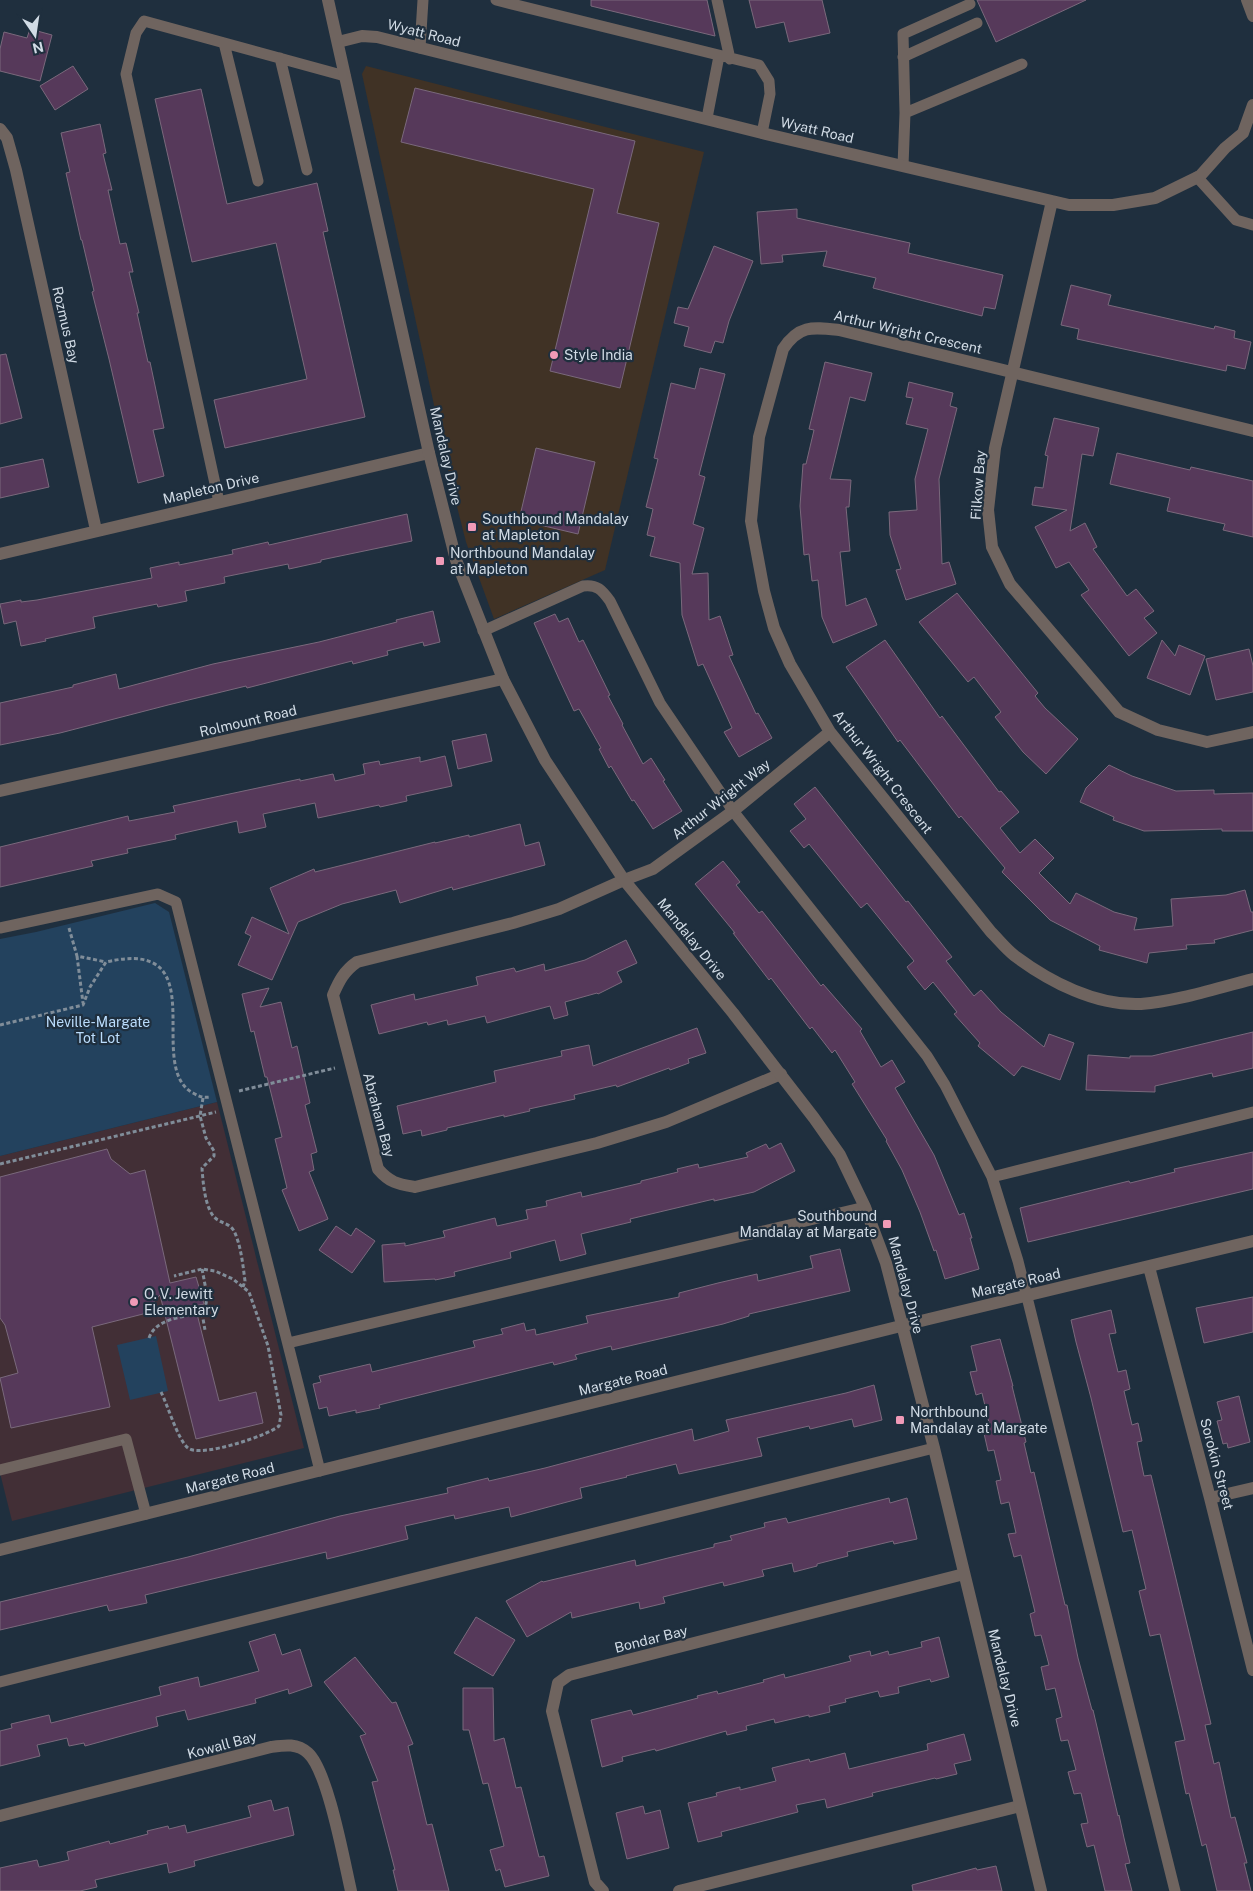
<svg xmlns="http://www.w3.org/2000/svg" width="1253" height="1891" font-family="'Public Sans',sans-serif">
<rect width="100%" height="100%" fill="#1f2f3e"/>
<path fill="#403225" d="M366 66 704 152 605 570 494 619 466 542 451 483 362 74Z"/>
<path fill="#422f36" d="M217 1102 304 1448 12 1521 0 1473V1156Z"/>
<path fill="#23425e" d="M155 903 169 912 217 1102 0 1156V939L36 932Z
M156 1336 168 1391 130 1400 117 1345Z"/>
<path fill="#56395a" stroke="#7a697c" d="M591 0H707L715 36 591 6Z
M749 0H822L830 33 789 42 784 22 756 28Z
M977 0H1086L996 42Z
M30 29 52 35 40 81 0 71V49L4 32 27 38Z
M73 66 88 89 55 110 40 86Z
M415 88 635 141 617 213 659 223 620 388 550 371 594 189 401 142Z
M201 89 227 204 317 183 328 231 323 232 365 417 225 448 214 400 307 379 276 243 192 262 155 99Z
M100 124 106 153 103 154 112 190H108L120 244 126 243 133 272H129L139 313H137L148 362H150L164 428 153 430 164 476 138 483 109 359 92 292 94 291 82 240H81L66 173 70 172 61 133Z
M797 209V218L910 243 908 253 1003 275 995 309 984 307 982 316 873 288 876 278 823 266 827 251 782 255 783 262 761 264 757 212Z
M714 246 753 261 729 321 723 343 715 341 711 353 684 346 689 327 674 323 678 307 688 309Z
M1071 285 1111 295 1108 305 1214 329 1215 326 1235 331 1234 338 1251 342 1245 369 1227 365 1226 371 1077 339 1079 329 1061 325Z
M6 354 22 418 0 424V355Z
M825 362 872 373 865 401 850 397 830 479 851 480 849 507H846L850 551 840 552 846 606 866 598 877 625 833 643 822 617 818 580 812 581 809 554 804 555 800 506 803 464H806L814 430 809 429Z
M700 368 725 374 699 475 705 477 693 524 704 528 692 574 708 573 709 620 720 616 733 655 729 656 756 714 758 713 772 738 739 757 724 732 732 728 703 664 698 666 682 615 680 563 650 556 655 537 647 535 653 509 646 507 658 459 654 458 671 383 695 389Z
M909 382 953 393 950 406 957 408 939 479 942 564 949 562 956 584 906 600 896 570 901 569 890 535 889 512 917 510 915 479 928 429 906 424 913 398 906 397Z
M1054 418 1099 428 1093 456 1082 454 1070 531 1085 523 1097 547 1093 549 1127 596 1136 589 1154 611 1144 618 1157 633 1129 656 1081 595 1089 590 1069 562 1056 568 1035 527 1067 510 1032 505 1035 487 1043 488 1048 456 1045 455Z
M536 448 595 462 578 534 519 520Z
M1117 453 1190 470 1191 467 1253 481V537L1223 530 1225 524 1167 511 1170 498 1110 484Z
M43 459 49 487 0 498V468Z
M407 514 412 541 321 560V562L289 569 288 564 224 577 225 583 185 591 187 601 158 607 157 604 93 617 95 628 45 639 46 641 21 646 16 621 4 624 0 604 21 600V602L37 600 152 578 150 568 179 562V565L233 554 232 550 268 542 269 545Z
M957 593 1038 693 1035 696 1045 708 1078 739 1046 774 1023 752 995 717 1001 712 974 677 968 682 919 622Z
M433 611 440 642 424 646 423 642 387 651 388 655 353 664 352 661 247 688 246 686 168 705 60 733 0 745V703L73 687V685L116 674 119 689 213 664 319 642 397 622 396 620Z
M555 614 559 622 568 618 579 642 583 640 610 695 608 696 623 724 622 725 643 764 651 758 665 780 663 781 682 811 653 829 634 800 632 801 611 766 609 768 599 749 601 748 579 709 574 711 559 679 534 623Z
M885 640 940 718 942 716 999 792 1001 791 1019 812 1000 828 1020 853 1035 839 1054 858 1039 873 1070 904 1076 893 1114 912 1137 918 1134 930 1173 926 1171 899 1226 895 1245 890 1251 912H1253V930L1214 940 1215 943 1186 945 1187 949 1149 953 1147 963 1099 950 1100 946 1050 920 1002 872 1005 868 961 816 959 818 900 740 898 742 846 667Z
M1162 640 1175 656 1179 645 1205 656 1190 695 1147 678Z
M1249 649 1253 666V692L1216 700 1206 659Z
M486 734 492 761 458 769 452 741Z
M445 756 452 786 406 796 407 801 380 807 379 805 318 818 315 803 263 814 266 827 239 833 237 821 175 835 176 839 127 849 128 853 91 861 93 866 0 887V847L128 816 129 821 175 812 173 806 300 779V781L333 774 335 781 365 774 363 764 379 761 380 765 420 757V762Z
M1109 765 1132 776 1176 791 1214 790V794L1253 793V831H1222V829L1144 831 1113 820 1114 817 1080 802 1086 788Z
M815 787 906 902 908 901 952 957 946 961 974 996 981 990 1001 1012 1044 1047 1049 1034 1074 1043 1060 1080 1022 1066 1014 1076 978 1046 980 1043 954 1014 957 1012 933 982 925 990 912 974 907 967 914 961 867 903 861 908 809 844 804 848 790 831 806 819 794 804Z
M520 824 525 846 539 842 545 865 453 890 452 887 400 903 396 890 342 904 298 922 272 980 238 965 251 936 245 933 252 917 289 934 270 888 314 869 315 872 435 842V843L469 835V837Z
M723 861 740 882 736 885 759 913 762 911 821 986 823 984 862 1029 860 1031 881 1067 892 1060 905 1082 895 1088 934 1155 959 1215 964 1213 972 1238H970L979 1269 945 1279 936 1250 934 1251 920 1212 902 1170 886 1141 887 1140 852 1084 855 1082 835 1050 832 1053 812 1027 810 1029 771 978 769 980 733 933H735L695 884Z
M626 940 637 963 617 972 622 982 598 994 597 993 565 1002 568 1015 554 1019 550 1006 487 1023 485 1016 448 1025 447 1020 428 1025 427 1022 379 1034 371 1005 414 994 415 1000 478 985 476 977 514 968 516 972 544 964 545 971 585 960Z
M269 988 260 1007 281 1002 292 1048 297 1046 310 1103 305 1105 317 1152 311 1154 314 1170 309 1172 328 1219 299 1231 282 1190 287 1188 275 1139 282 1137 267 1077H265L254 1031 251 1032 242 994Z
M697 1028 706 1053 688 1059 689 1063 670 1070 669 1068 617 1087 616 1085 574 1095 575 1099 529 1109 530 1111 504 1117V1115L447 1128V1130L422 1136 421 1130 403 1134 397 1106 496 1082 494 1071 562 1056 561 1051 589 1045 593 1066Z
M1253 1032V1068L1213 1077 1212 1073 1155 1086V1092L1086 1090 1088 1055 1130 1058V1056H1152Z
M781 1143 795 1171 754 1192 714 1201V1199L630 1219 631 1222 581 1234 586 1254 560 1261 555 1240 510 1252 511 1258 454 1272 455 1276 435 1280V1279L384 1282 382 1245 405 1243V1246L445 1237 443 1231 495 1218 497 1226 528 1219 526 1210 547 1206 546 1201 581 1192 582 1197 641 1183V1181L678 1172 677 1169 698 1164 699 1168 748 1157 746 1153 766 1144 769 1149Z
M107 1149 111 1159 130 1174 145 1170 170 1283 196 1277 204 1304 195 1306 219 1401 256 1392 263 1423 196 1439 160 1295 143 1314 92 1327 110 1407 11 1428 0 1378 18 1373 5 1325 0 1318V1177Z
M1253 1152V1189L1028 1242 1020 1208 1129 1181 1130 1183 1175 1172 1174 1169Z
M336 1226 351 1236 356 1228 375 1241 352 1273 319 1250Z
M840 1249 850 1291 749 1314V1316L723 1324 612 1350 611 1346 575 1355 577 1359 554 1365 553 1362 379 1405 380 1408 356 1413V1410L329 1416 327 1407 319 1409 313 1384 321 1382 319 1376 370 1364 372 1372 475 1347 473 1341 503 1334 501 1329 524 1323 526 1331 535 1329 536 1335 588 1323 586 1316 679 1297V1293L718 1283 757 1274 758 1281 813 1268 810 1256Z
M1253 1297V1332L1204 1343 1196 1308Z
M1111 1310 1116 1333 1109 1334 1118 1372 1126 1370 1130 1389 1124 1391 1132 1425 1138 1423 1142 1441 1137 1442 1144 1476 1151 1475 1211 1724 1205 1725 1214 1764 1219 1762 1231 1818 1235 1817 1247 1863H1244L1251 1891H1217L1206 1844 1202 1846 1189 1793 1186 1794 1175 1742 1185 1740 1160 1634 1150 1636 1139 1591 1146 1589 1132 1530 1123 1532 1091 1398 1076 1342 1071 1320Z
M1000 1339 1013 1386H1012L1026 1442 1024 1443 1031 1473 1034 1472 1065 1605H1067L1078 1658 1092 1710H1093L1118 1816 1119 1815 1124 1838 1130 1863 1125 1864 1132 1891H1105L1094 1845 1087 1847 1081 1824 1088 1823 1081 1793 1074 1794 1068 1772 1076 1770 1068 1740 1061 1741 1056 1719 1062 1717 1055 1688 1046 1690 1041 1667 1049 1665 1041 1635 1035 1636 1030 1614 1035 1612 1021 1555 1014 1557 1008 1534 1016 1533 1009 1502 1001 1504 996 1481 1001 1480 994 1450 988 1451 983 1429 990 1427 982 1393 976 1395 970 1372 977 1371 971 1346Z
M874 1385 882 1420 854 1427 852 1419 810 1429 809 1426 757 1438 762 1456 679 1474 676 1464 626 1476 627 1477 580 1488 582 1498 511 1517 509 1507 455 1519 454 1515 405 1526 408 1539 327 1559 326 1552 145 1595 147 1603 109 1611 107 1605 0 1630V1602L188 1557 340 1516 448 1493 447 1488 488 1478 489 1481 545 1468 692 1429 694 1441 729 1431 726 1420 846 1393Z
M1239 1396 1250 1442 1228 1448 1227 1443 1223 1444 1217 1421 1222 1420 1217 1402Z
M889 1498 890 1503 907 1498 917 1539 894 1544 893 1541 847 1552 848 1556 817 1564V1566L794 1572 792 1563 762 1570 764 1576 724 1586 723 1582 663 1597 665 1603 640 1609 639 1602 572 1618 571 1612 527 1637 506 1601 542 1581 543 1582 635 1560 636 1566 668 1558 714 1547V1544L732 1540 730 1536 765 1527 764 1523 786 1518 788 1523Z
M476 1617 515 1640 493 1676 454 1653Z
M275 1634 282 1655 300 1649 312 1686 289 1694 288 1689 255 1699 256 1703 188 1720 185 1710 156 1717 158 1726 85 1746 84 1743 69 1746 67 1738 37 1745 40 1756 0 1766V1731L12 1728 11 1724 49 1715 51 1723 161 1695 159 1687 198 1677 200 1687 259 1671 249 1642Z
M939 1637 949 1677 931 1682 930 1679 898 1687 899 1693 880 1697 878 1691 845 1699 846 1702 829 1706 830 1712 809 1717V1715L775 1723 774 1719 746 1726 747 1730 727 1735 726 1731 656 1751 655 1749 622 1757 623 1761 602 1767 591 1720 631 1710 633 1715 698 1698 697 1696 717 1691 718 1694 764 1682 763 1680 784 1674 785 1678 820 1669 851 1661 849 1656 870 1651 871 1656 888 1651 889 1655 922 1647 921 1642Z
M355 1657 392 1703 396 1702 413 1744 408 1746 427 1825 432 1824 449 1891H398L393 1870H395L372 1782 378 1781 360 1736 366 1734 324 1682Z
M463 1688H493L494 1741 504 1738 516 1788 521 1787 539 1857 544 1856 549 1876 505 1887 500 1869 496 1871 490 1850 504 1846 488 1783 483 1784 469 1730H463Z
M964 1734 971 1760 954 1764 957 1774 936 1779 935 1778 872 1793 873 1796 827 1808 825 1799 796 1805 798 1812 721 1832 722 1836 698 1842 688 1803 717 1796 716 1793 740 1787V1790L776 1781 772 1768 809 1759 810 1762 845 1753 849 1769 928 1750 927 1744Z
M271 1800 274 1811 288 1807 294 1835 194 1861 195 1866 169 1873 167 1863 95 1880 97 1887 80 1891H0V1868L37 1860 39 1867 69 1860 67 1852 109 1841 110 1844 148 1834 147 1831 168 1826 169 1829 185 1825 187 1833 251 1817 248 1806Z
M643 1806 645 1814 660 1810 669 1848 627 1859 616 1813Z
M996 1866 1002 1891H913L912 1885 976 1868 977 1870Z"/>
<g fill="none" stroke-linecap="round" stroke-linejoin="round">
<path stroke="#808d99" stroke-width="3" stroke-dasharray="4 2.5" stroke-linecap="butt" d="M69 928 77 956 106 962
M77 956 83 1003
M0 1025 83 1005 90 987 106 962C218 936 143 1066 193 1093 200 1097 203 1098 211 1097
M239 1091 335 1068
M203 1098 200 1116 206 1138 214 1151V1156L202 1168C203 1182 205 1213 218 1220 224 1224 230 1224 234 1231 241 1245 243 1266 245 1281L243 1287
M0 1164 216 1112
M202 1269 207 1295 206 1304 202 1313 205 1330
M149 1338C156 1318 183 1317 202 1313
M161 1392C168 1406 178 1440 188 1448 200 1458 267 1436 279 1426L281 1415 268 1346 249 1292 233 1279 215 1271 202 1269 174 1276"/>
<path stroke="#6f645f" stroke-width="11" d="M496 0 759 65 769 81 770 94 762 133
M717 0 730 59
M224 43 258 181
M420 48 423 0
M903 57 977 23
M280 58 307 170
M905 113 903 34 970 4
M707 118 719 56
M903 166 905 113 1022 64
M1197 177 1236 220 1253 225
M219 502 126 74 136 33 144 21 345 76
M483 631 583 586C597 584 602 590 610 601L660 703 733 811 927 1056 945 1085 992 1177 1018 1261 1175 1891
M0 928 158 894 176 902 320 1471
M992 1177 1253 1112
M288 1343 865 1207
M0 1470 126 1439 146 1514
M0 1682 934 1448"/>
<path stroke="#6f645f" stroke-width="12" d="M1247 0 1253 16
M338 42 362 36 377 37 762 133 1069 205H1113L1155 198 1200 176 1225 148 1243 133 1253 105
M0 129 7 138 16 170 96 530
M1052 201 995 448 988 510 992 547 1010 584 1119 712 1158 730 1207 742 1253 732
M1253 431 839 330C812 327 799 325 783 349L759 437 751 521 764 591 774 628 790 664 830 732 991 932C999 940 1006 949 1015 956 1050 982 1096 1006 1141 1004 1179 1001 1217 988 1253 979
M0 554 429 453
M0 791 503 679
M781 1074 666 1122 597 1143 415 1187C398 1184 390 1183 378 1169L333 995C339 981 344 971 357 962L513 923 559 909 624 880 653 869 733 811 830 732
M1149 1267 1210 1498 1253 1670
M1210 1498 1253 1488
M0 1550 929 1319 1253 1241
M0 1816 271 1747C285 1745 297 1743 308 1753 328 1771 344 1861 351 1891
M603 1891 595 1882 552 1711 558 1683 569 1675 964 1574
M679 1891 1020 1806"/>
<path stroke="#6f645f" stroke-width="12" d="M328 0 429 453 456 560 503 679 545 760 624 880 733 1013 814 1118 840 1155 865 1207 886 1263 934 1448 1041 1891"/>
</g>
<g fill="#f09ab7" stroke="#1f2f3e" stroke-width="2">
<circle cx="554" cy="355" r="5"/>
<rect x="467" y="522" width="10" height="10" rx="2.5"/>
<rect x="435" y="556" width="10" height="10" rx="2.5"/>
<rect x="882" y="1219" width="10" height="10" rx="2.5"/>
<circle cx="134" cy="1302" r="5"/>
<rect x="895" y="1415" width="10" height="10" rx="2.5"/>
</g>
<g text-anchor="middle" stroke-width="4.5" stroke-linejoin="round" paint-order="stroke">
<g font-size="14" fill="#d1dbe5" stroke="#1f2f3e">
<text transform="translate(424 33) rotate(14)" y="5">Wyatt Road</text>
<text transform="translate(817 130) rotate(13)" y="5">Wyatt Road</text>
<text transform="translate(66 325) rotate(77)" y="5">Rozmus Bay</text>
<text transform="translate(908 332) rotate(13)" y="5">Arthur Wright Crescent</text>
<text transform="translate(446 456) rotate(77)" y="5">Mandalay Drive</text>
<text transform="translate(978 485) rotate(-86)" y="5">Filkow Bay</text>
<text transform="translate(211 488) rotate(-13)" y="5">Mapleton Drive</text>
<text transform="translate(248 721) rotate(-13)" y="5">Rolmount Road</text>
<text transform="translate(883 772) rotate(52)" y="5">Arthur Wright Crescent</text>
<text transform="translate(721 799) rotate(-38)" y="5">Arthur Wright Way</text>
<text transform="translate(692 939) rotate(51)" y="5">Mandalay Drive</text>
<text transform="translate(379 1115) rotate(75)" y="5">Abraham Bay</text>
<text transform="translate(1016 1283) rotate(-13)" y="5">Margate Road</text>
<text transform="translate(906 1285) rotate(75)" y="5">Mandalay Drive</text>
<text transform="translate(623 1380) rotate(-14)" y="5">Margate Road</text>
<text transform="translate(1217 1464) rotate(75)" y="5">Sorokin Street</text>
<text transform="translate(230 1478) rotate(-14)" y="5">Margate Road</text>
<text transform="translate(651 1639) rotate(-14)" y="5">Bondar Bay</text>
<text transform="translate(1005 1678) rotate(76)" y="5">Mandalay Drive</text>
<text transform="translate(222 1745) rotate(-15)" y="5">Kowall Bay</text>
</g>
<g font-size="14" fill="#d1dbe5" stroke="#1f2f3e" text-anchor="start">
<text x="564" y="360">Style India</text>
<text x="482" y="524">Southbound Mandalay<tspan x="482" dy="16">at Mapleton</tspan></text>
<text x="450" y="558">Northbound Mandalay<tspan x="450" dy="16">at Mapleton</tspan></text>
<text x="877" y="1221" text-anchor="end">Southbound<tspan x="877" dy="16">Mandalay at Margate</tspan></text>
<text x="144" y="1299">O. V. Jewitt<tspan x="144" dy="16">Elementary</tspan></text>
<text x="910" y="1417">Northbound<tspan x="910" dy="16">Mandalay at Margate</tspan></text>
</g>
<g font-size="14" fill="#badcfc" stroke="#1f2f3e">
<text x="98" y="1027">Neville-Margate<tspan x="98" dy="16">Tot Lot</tspan></text>
</g>
</g>
<g transform="translate(35 35) rotate(167)" stroke="#1f2f3e" stroke-width="4" paint-order="stroke">
<path d="M0-4L9 19L0 12L-9 19Z" fill="#d1dbe5"/>
<text y="-8" font-size="14" font-weight="bold" text-anchor="middle" fill="#d1dbe5">N</text>
</g>
</svg>
